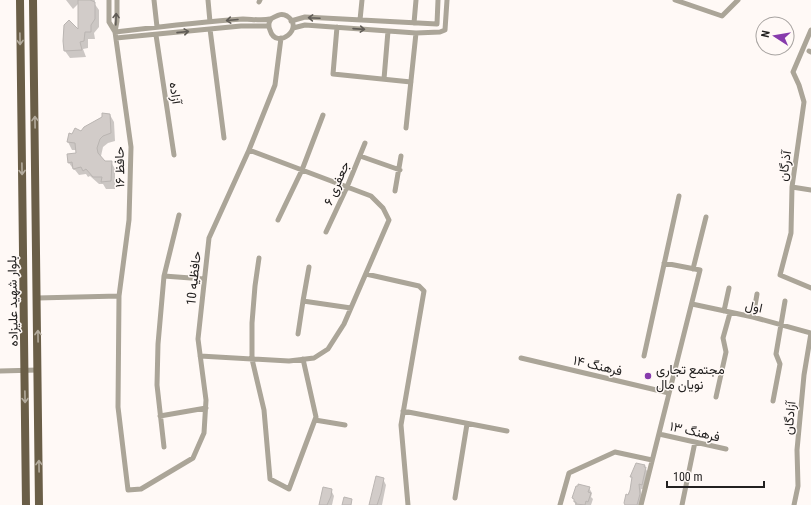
<svg xmlns="http://www.w3.org/2000/svg" width="811" height="505" font-family="'Roboto Condensed',Vazirmatn,sans-serif">
<rect width="100%" height="100%" fill="#fff9f6"/>
<path fill="#0003" d="M66 0H95L94 3 99 10V27L94 33 95 39H88V48L83 49 86 57 70 58 65 51 79 31V3L73 9Z
M110 115 114 122 115 141 108 143 103 147 101 156V158L104 162H111L115 169V189H106L103 184H99L90 176 88 177 86 174 79 175 75 170H74L69 163 68 155 77 154 76 150H72L68 142 69 135 81 132Z
M644 466 649 474 645 490 641 489 642 500 641 505H626L633 480 631 476Z
M383 479 386 485 382 505H370Z
M589 488 592 493 591 497 593 499 591 505H575V500Z
M331 490 334 496 332 505H320Z"/>
<path fill="#d2ccc9" stroke="#bab5b2" d="M78 0H90L95 2V19L91 25V32H85L84 41 80 42 82 50 64 51 63 41 64 25 69 20 78 29Z
M102 113 110 114 111 133 103 136 100 139 97 148 98 153 105 161H112L111 181 101 182 102 177H93L86 169 83 171 81 167 73 169 72 162 68 163 67 154 76 153 75 143 67 142 69 133 72 134 75 128 81 131 84 127 102 117Z
M636 463 645 465 644 467H646L642 485 639 484 640 494 637 505H625L624 503 626 494 628 495 630 490 632 477H630Z
M376 476 384 478 381 493 377 505H369Z
M578 484 590 487 588 492 591 493 588 502 586 501 585 505 576 504V502H574V499L572 498 576 486H578Z
M323 487 332 489 331 496 327 505H319Z
M344 497 352 499 351 505H342Z"/>
<g fill="none" stroke-linecap="round" stroke-linejoin="round">
<path stroke="#aba598" stroke-width="5" d="M109 0V22L115 32 117 21V0
M154 0 157 27
M208 0 210 22
M675 0 722 16 738 0
M259 2 260 0
M271 19C268 23 268 26 270 30 276 51 306 28 287 16 280 12 276 17 270 19 262 21 251 19 243 19 200 22 158 27 115 32L131 147 129 220 119 296 118 407 128 490 141 489 193 458 204 433 206 400 198 339 209 238 249 150 275 85 281 38
M360 20 362 0
M291 21 305 17 437 24 438 0
M414 23 416 0
M337 27 333 74 411 82
M293 28 305 25 416 33 440 32 445 30 447 0
M210 29 224 138
M811 30 793 72 799 85 804 102 792 187 791 233 780 275 811 288
M156 35 174 155
M116 38 241 26H269
M809 51 811 52
M384 79 388 31
M406 128 416 33
M360 156 400 170
M792 187 811 190
M395 191 401 156
M278 220 302 170 323 115
M326 232 347 187 365 143
M259 258 255 286 252 323V359L264 410 270 479 289 489 316 417 303 359
M309 267 303 301 351 308
M693 269 706 217
M366 274 419 286 424 291 401 425 408 505
M164 276 204 279
M37 298 119 296
M692 304 753 317 811 333
M724 311 729 288
M753 317 757 294
M298 334 303 301
M200 356 289 361 314 358 328 349 344 324 389 220 383 208 371 196 249 150
M644 356 679 196
M521 358 669 393
M0 371 38 370
M716 397 726 352 723 338 730 313
M773 401 780 364 776 354 785 301
M403 411 507 431
M160 416 206 408
M315 420 345 425
M659 434 726 449
M164 447 157 385 158 344 164 276 179 215
M455 498 467 424
M560 505 569 473 615 452 652 460
M641 505 700 270 664 263
M682 505 695 442
M794 505 798 486 797 450 804 375 811 333"/>
<path stroke="#6a5e47" stroke-width="8" d="M20 0 26 505
M33 0 39 505"/>
</g>
<defs><path id="oneway-shaft" d="M-6 0H5M1.5-3L5.5 0L1.5 3" fill="none" stroke-width="1.6" stroke-linecap="round" stroke-linejoin="round"/></defs>
<g stroke="#605c56">
<use href="#oneway-shaft" transform="translate(314 18) rotate(-177)"/>
<use href="#oneway-shaft" transform="translate(116 19) rotate(-88)"/>
<use href="#oneway-shaft" transform="translate(232 20) rotate(175)"/>
<use href="#oneway-shaft" transform="translate(359 29) rotate(4)"/>
<use href="#oneway-shaft" transform="translate(183 32) rotate(-6)"/>
</g>
<g stroke="#b4ac9e">
<use href="#oneway-shaft" transform="translate(20 39) rotate(89)"/>
<use href="#oneway-shaft" transform="translate(35 122) rotate(-91)"/>
<use href="#oneway-shaft" transform="translate(22 169) rotate(89)"/>
<use href="#oneway-shaft" transform="translate(38 336) rotate(-91)"/>
<use href="#oneway-shaft" transform="translate(25 397) rotate(89)"/>
<use href="#oneway-shaft" transform="translate(39 466) rotate(-91)"/>
</g>
<circle fill="#873bac" stroke="#fff9f6" stroke-width="1.5" cx="648" cy="376" r="4"/>
<g text-anchor="middle" stroke-width="3" stroke-linejoin="round" paint-order="stroke">
<g font-size="13" fill="#232120" stroke="#fff9f6">
<text transform="translate(176 93) rotate(82)" y="5">آزاده</text>
<text transform="translate(784 166) rotate(-82)" y="5">آذرگان</text>
<text transform="translate(119 167) rotate(-91)" y="5">حافظ ۱۶</text>
<text transform="translate(336 183) rotate(-67)" y="5">جعفری ۶</text>
<text transform="translate(193 278) rotate(-84)" y="5">حافظیه 10</text>
<text transform="translate(12 301) rotate(-91)" y="5">بلوار شهید علیزاده</text>
<text transform="translate(754 306) rotate(12)" y="5">اول</text>
<text transform="translate(598 365) rotate(13)" y="5">فرهنگ ۱۴</text>
<text transform="translate(789 418) rotate(-85)" y="5">آزادگان</text>
<text transform="translate(695 431) rotate(13)" y="5">فرهنگ ۱۳</text>
</g>
<g font-size="13" fill="#232120" stroke="#fff9f6" text-anchor="start">
<text x="656" y="374">مجتمع تجاری<tspan x="656" dy="15">نویان مال</tspan></text>
</g>
</g>
<g transform="translate(775 36) rotate(282)"><circle r="19" fill="#fff9f6" stroke="#a7a3a0"/>
<path d="M0-3L7 15L0 10L-7 15Z" fill="#873bac"/>
<text y="-6" font-size="11" font-weight="bold" text-anchor="middle" fill="#232120">N</text>
</g>
<path d="M667 481v6h97v-6" fill="none" stroke="#232120" stroke-width="2"/>
<text x="673" y="481" font-size="12" fill="#232120" stroke="#fff9f6" stroke-width="3" paint-order="stroke">100 m</text>
</svg>
